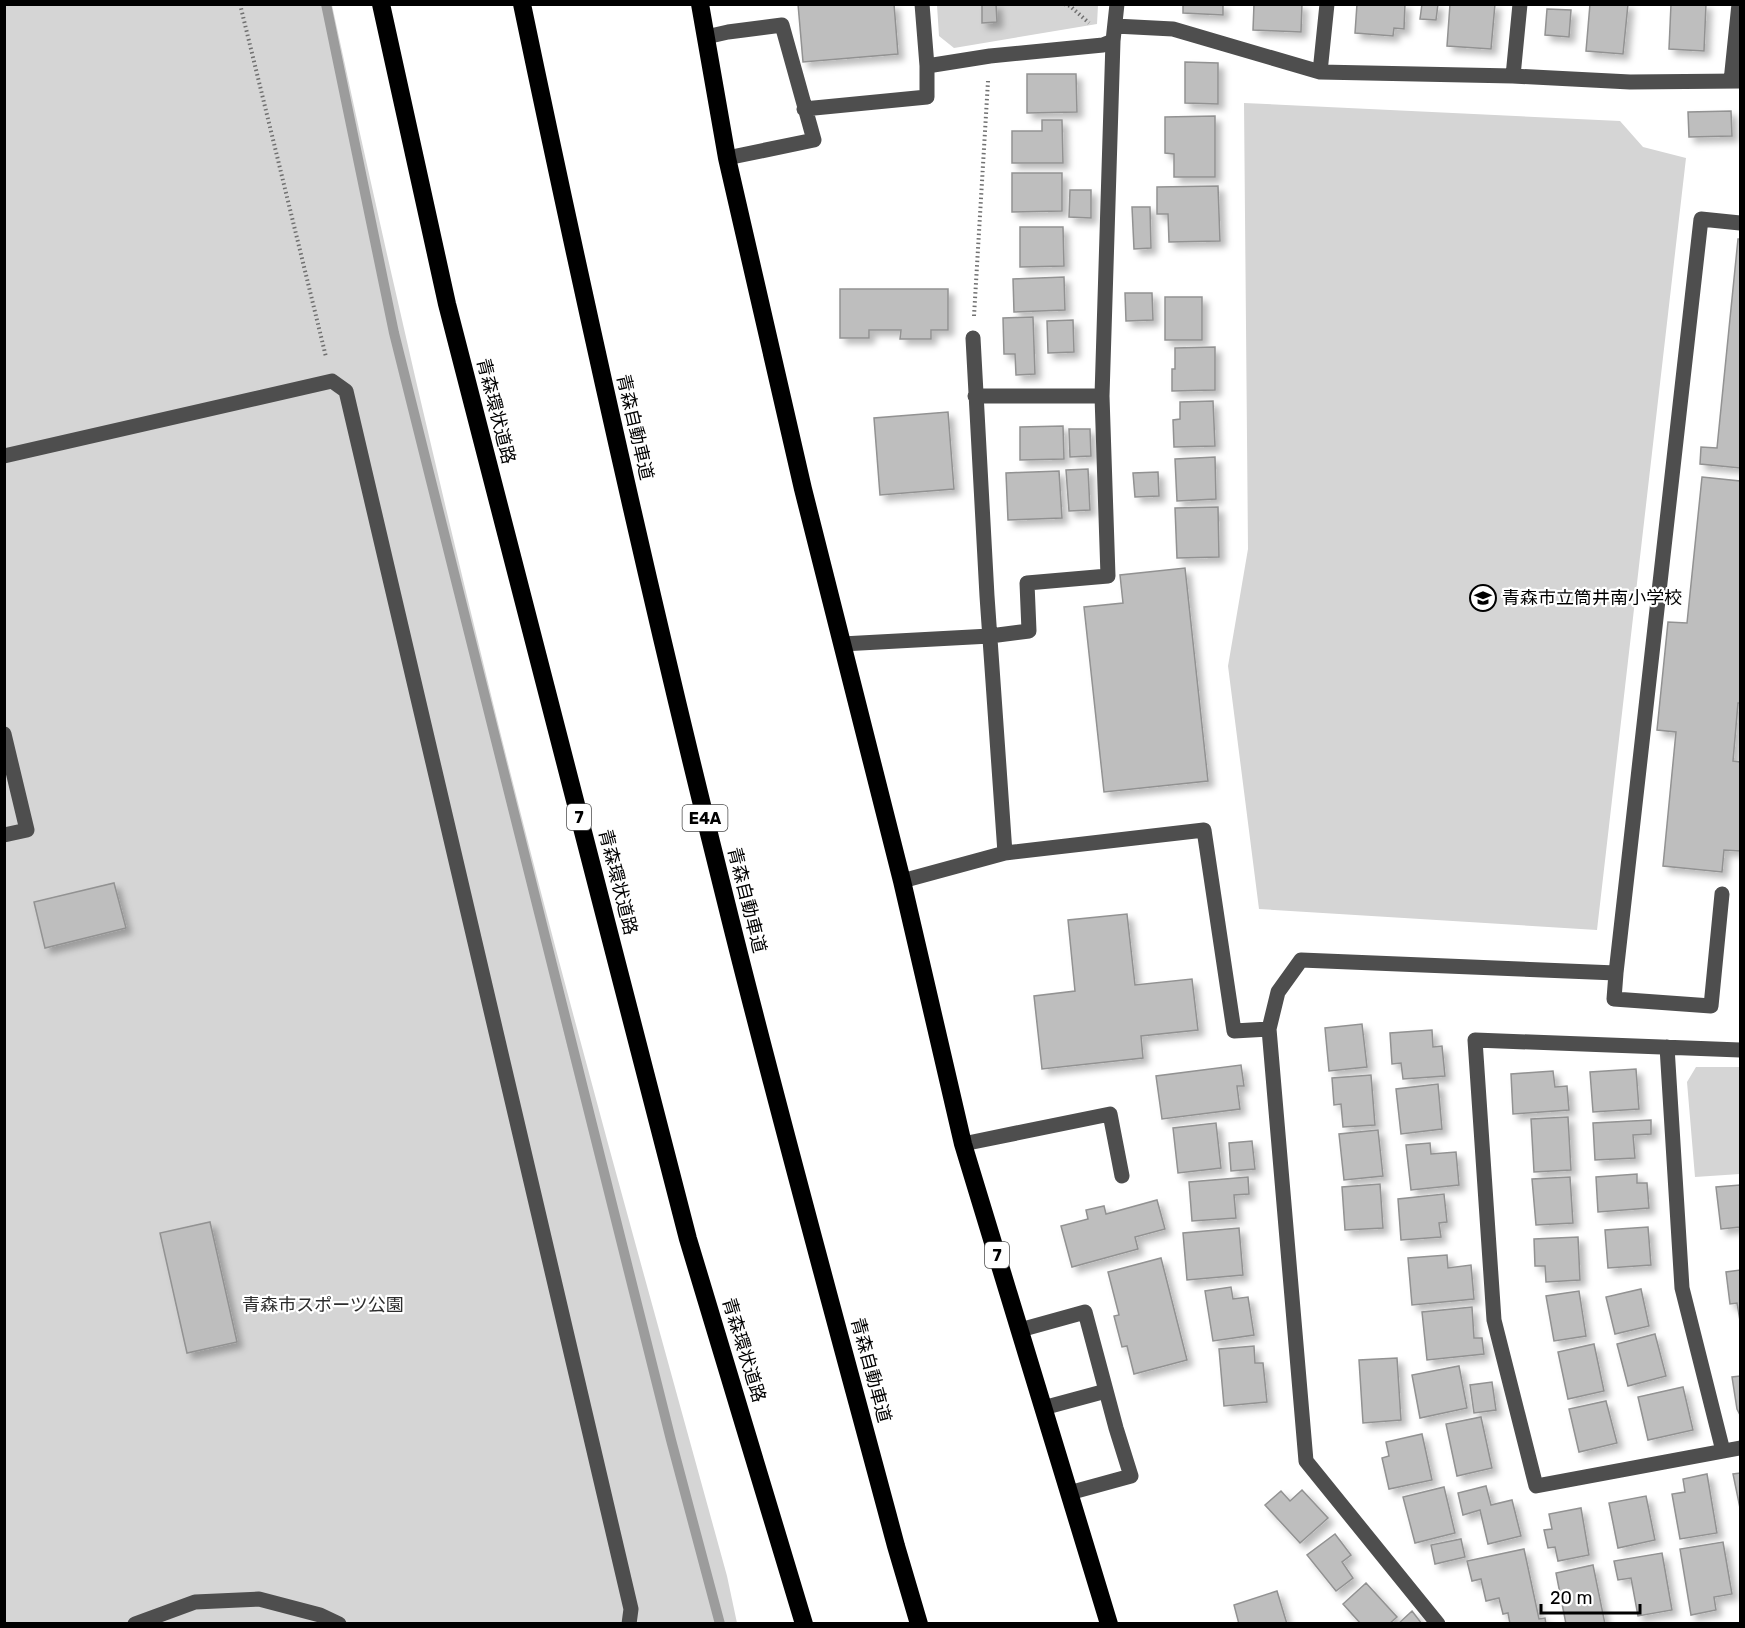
<svg xmlns="http://www.w3.org/2000/svg" width="1745" height="1628" font-family="Rubik,'Noto Sans JP',sans-serif">
<defs>
<filter id="shadow"><feDropShadow dx="5.5" dy="5.5" stdDeviation="3" flood-color="#0004"/></filter>
</defs>
<rect width="100%" height="100%" fill="#fff"/>
<path fill="#d5d5d5" d="M5 5H332C382 238 436 471 493 703 565 995 647 1285 727 1576L737 1623 5 1624Z
M937 5H1098L1097 24 954 48 939 36Z
M1244 103 1620 121 1643 147 1686 158 1597 930 1259 909 1228 666 1248 549Z
M1696 1067H1740V1174L1695 1177 1687 1082Z"/>
<g fill="none" stroke-linecap="round" stroke-linejoin="round">
<path stroke="#9c9c9c" stroke-width="10" d="M326 4 394 333 671 1440 720 1624"/>
</g>
<path fill="#bebebe" stroke="#929292" stroke-width="1.5" filter="url(#shadow)" d="M798 4H894L898 54 803 62Z
M982 4H996L997 22 982 23Z
M1183 4H1223V15L1183 13Z
M1254 4H1302L1301 32 1253 30Z
M1357 4H1405L1404 29 1394 28 1393 36 1355 33Z
M1422 4H1438L1436 20 1420 19Z
M1450 4H1495L1491 49 1447 46Z
M1590 4H1628L1623 54 1586 51Z
M1671 4H1706L1704 51 1669 49Z
M1547 9 1571 10 1569 37 1545 35Z
M1185 62 1218 63V104L1185 103Z
M1027 74H1076L1077 112 1027 113Z
M1731 111 1732 136 1689 137 1688 112Z
M1215 116V177H1174V154L1165 153V117Z
M1042 120H1062L1063 163H1012V131H1042Z
M1012 173H1062V211L1012 212Z
M1218 186 1220 241 1169 242 1168 214H1157V187Z
M1070 190H1091V218L1069 217Z
M1132 207H1150L1151 248 1134 249Z
M1020 227H1063L1064 266 1020 267Z
M1738 239H1740V468L1700 464 1701 447 1717 448Z
M1064 277 1065 310 1014 312 1013 279Z
M840 289H948V330H931V339H900L901 330H869V338H840Z
M1125 293H1152L1153 320 1126 321Z
M1165 297H1202V340H1165Z
M1033 317 1035 374 1016 375 1015 354H1004L1003 318Z
M1073 320 1074 352 1048 353 1047 321Z
M1215 347V390L1172 391V369H1175V348Z
M1213 401 1215 446 1174 447 1173 420 1180 419V402Z
M948 412 954 489 880 495 874 418Z
M1063 426 1064 459 1020 460V427Z
M1069 429H1090L1091 456 1070 457Z
M1215 457 1216 499 1177 501 1175 459Z
M1088 469 1090 510 1069 511 1066 470Z
M1059 471 1062 518 1008 520 1006 473Z
M1158 472 1159 496 1135 497 1133 473Z
M1702 477 1740 481V703H1738L1733 761 1740 762V851L1724 850 1722 872 1663 866 1676 732 1657 730 1668 622 1687 623Z
M1218 507 1219 557 1177 558 1175 508Z
M1185 568 1208 781 1104 792 1084 607 1123 603 1120 575Z
M114 883 126 928 45 948 34 902Z
M1127 914 1135 985 1192 979 1198 1030 1141 1036 1143 1058 1042 1069 1034 996 1075 991 1068 920Z
M1362 1024 1367 1067 1329 1071 1325 1028Z
M1432 1030 1433 1047 1442 1046 1445 1076 1403 1079 1401 1063 1392 1064 1390 1033Z
M1241 1065 1244 1086H1237L1240 1109 1162 1119 1156 1076Z
M1636 1069 1639 1109 1593 1112 1590 1072Z
M1553 1071 1555 1087 1567 1086 1569 1110 1513 1114 1511 1074Z
M1371 1075 1375 1125 1343 1127 1341 1104 1334 1105 1332 1078Z
M1438 1084 1442 1129 1401 1134 1396 1089Z
M1568 1117 1571 1170 1534 1172 1531 1119Z
M1651 1120V1134L1633 1135 1635 1158 1595 1160 1593 1123Z
M1216 1123 1221 1168 1178 1173 1173 1128Z
M1378 1130 1383 1176 1344 1180 1339 1134Z
M1252 1141 1255 1169 1231 1171 1229 1143Z
M1430 1143 1431 1154 1456 1152 1459 1185 1411 1190 1406 1145Z
M1637 1174V1183H1647L1649 1208 1598 1212 1596 1177Z
M1248 1177 1249 1194 1234 1195 1236 1218 1192 1221 1189 1182Z
M1570 1177 1573 1223 1536 1225 1532 1179Z
M1380 1184 1383 1228 1345 1230 1342 1187Z
M1740 1185V1227L1721 1229 1716 1187Z
M1444 1194 1447 1222 1439 1223 1441 1237 1401 1240 1398 1199Z
M1157 1200 1165 1229 1135 1237 1138 1249 1072 1267 1061 1226 1088 1219 1086 1210 1104 1206 1106 1214Z
M210 1222 237 1342 187 1353 160 1233Z
M1648 1227 1651 1265 1608 1268 1605 1230Z
M1239 1228 1243 1275 1187 1280 1183 1233Z
M1578 1237 1580 1280 1546 1282 1545 1266H1535L1534 1239Z
M1447 1255 1448 1268 1471 1265 1474 1299 1412 1305 1408 1258Z
M1161 1258 1187 1360 1134 1374 1127 1346 1122 1347 1114 1316 1119 1315 1108 1272Z
M1740 1270V1321L1737 1303 1730 1304 1726 1272Z
M1231 1287 1233 1299 1248 1297 1254 1335 1213 1341 1205 1291Z
M1641 1289 1649 1326 1615 1334 1606 1297Z
M1579 1291 1586 1336 1554 1341 1546 1296Z
M1472 1307 1474 1338H1482L1484 1354 1427 1360 1422 1312Z
M1655 1334 1666 1376 1628 1386 1617 1344Z
M1594 1344 1604 1391 1568 1399 1558 1352Z
M1254 1346 1255 1363H1263L1267 1402 1224 1406 1219 1349Z
M1397 1358 1401 1420 1363 1423 1359 1360Z
M1459 1366 1467 1408 1420 1418 1412 1375Z
M1740 1376V1415L1737 1409 1732 1377Z
M1492 1382 1496 1410 1474 1413 1470 1385Z
M1683 1387 1693 1430 1648 1440 1638 1397Z
M1606 1401 1617 1443 1579 1452 1569 1409Z
M1481 1417 1492 1468 1457 1476 1446 1424Z
M1422 1434 1432 1480 1389 1489 1382 1458 1389 1456 1386 1442Z
M1740 1473V1508L1733 1474Z
M1707 1474 1717 1533 1680 1539 1672 1494 1685 1492 1683 1479Z
M1486 1486 1491 1505 1512 1500 1521 1536 1488 1544 1480 1510 1463 1515 1458 1493Z
M1444 1487 1455 1533 1415 1543 1403 1497Z
M1302 1490 1328 1518 1300 1543 1265 1505 1281 1491 1290 1501Z
M1646 1496 1655 1540 1618 1548 1609 1503Z
M1581 1508 1589 1555 1558 1561 1555 1547 1548 1548 1544 1530 1552 1529 1549 1514Z
M1335 1534 1351 1555 1342 1562 1353 1578 1336 1591 1307 1555Z
M1461 1539 1465 1557 1435 1564 1431 1545Z
M1723 1542 1732 1594 1714 1597 1716 1610 1691 1615 1680 1549Z
M1524 1549 1539 1619 1545 1618 1546 1624H1510L1508 1613 1503 1614 1499 1598 1486 1601 1481 1579 1472 1581 1467 1561Z
M1662 1553 1672 1610 1638 1616 1631 1578 1618 1580 1614 1561Z
M1593 1565 1605 1624H1566L1556 1573Z
M1366 1583 1397 1617 1389 1624H1361L1343 1604Z
M1277 1591 1287 1624H1239L1234 1605Z
M1412 1611 1422 1624H1398Z"/>
<g fill="none" stroke-linecap="round" stroke-linejoin="round">
<path stroke="#707070" stroke-width="4" stroke-dasharray="1.5 3" stroke-linecap="butt" d="M240 4 326 357
M1064 4 1070 6 1089 23
M974 316 988 81"/>
<path stroke="#4e4e4e" stroke-width="15" d="M922 4 927 66 990 56 1103 45 1113 41
M1115 26 1173 29 1320 72 1513 76 1630 82 1740 81
M706 37 728 32 782 25 814 140 727 158
M1320 72 1327 4
M1513 76 1520 4
M1731 81 1739 4
M804 109 927 97V66
M975 396H1102
M4 456 332 381 346 391 631 1609 629 1624
M842 644 990 636 1029 631 1027 583 1108 576 1102 396 1113 41 1117 4
M4 734 27 830 4 835
M1005 853 1204 830 1234 1031 1269 1029
M902 881 1005 853 987 596 973 338
M1616 973 1614 999 1711 1006 1722 894
M1667 1047 1682 1288 1723 1451
M1740 1050 1475 1040 1494 1320 1536 1486 1740 1448
M963 1144 1110 1114 1122 1176
M1020 1330 1085 1312 1116 1428 1131 1476 1069 1493
M1043 1408 1106 1391
M135 1624 195 1602 259 1599 320 1615 339 1624
M1438 1624 1306 1461 1269 1029 1278 992 1301 960 1616 973 1701 219 1740 223"/>
<path stroke="#000" stroke-width="18" d="M381 4 447 304 688 1239 804 1624
M522 4C585 306 652 607 727 906 780 1120 839 1333 896 1546L919 1624
M700 4 727 158 803 489 902 881 963 1144 1109 1624"/>
</g>
<defs>
<symbol id="school-ring" viewBox="-11 -11 22 22"><circle r="9.5" fill="#fff" stroke="#000" stroke-width="1.5"/><path d="M0-5L7-2L0 1L-7-2ZM-4 1L0 2.5L4 1V4Q0 6-4 4Z" fill="#000"/></symbol>
</defs>
<g fill-rule="evenodd">
<use href="#school-ring" x="1468" y="583" width="30" height="30"/>
</g>
<g text-anchor="middle" stroke-width="4.5" stroke-linejoin="round" paint-order="stroke">
<g fill="#fff" stroke="#4c4c4c" stroke-width="1.5">
<rect x="567" y="804" width="24" height="26" rx="4.5"/>
<rect x="682.5" y="805" width="45" height="26" rx="4.5"/>
<rect x="985" y="1242" width="24" height="26" rx="4.5"/>
</g>
<g font-size="16" font-weight="bold" fill="#000">
<text x="579" y="823">7</text>
<text x="705" y="824">E4A</text>
<text x="997" y="1261">7</text>
</g>
<g font-size="18" fill="#000" stroke="#fff">
<text transform="translate(496 411) rotate(76)" y="6">青森環状道路</text>
<text transform="translate(635 427) rotate(77)" y="6">青森自動車道</text>
<text transform="translate(618 882) rotate(76)" y="6">青森環状道路</text>
<text transform="translate(747 900) rotate(76)" y="6">青森自動車道</text>
<text transform="translate(744 1350) rotate(73)" y="6">青森環状道路</text>
<text transform="translate(871 1370) rotate(75)" y="6">青森自動車道</text>
</g>
<g font-size="18" fill="#000" stroke="#fff" text-anchor="start">
<text x="1502" y="604">青森市立筒井南小学校</text>
</g>
<g font-size="18" fill="#2c2c2c" stroke="#fff">
<text x="323" y="1311">青森市スポーツ公園</text>
</g>
</g>
<rect width="1745" height="1628" fill="none" stroke="#000000" stroke-width="12"/>
<path d="M1541 1604v9h99v-9" fill="none" stroke="#000000" stroke-width="3"/>
<text x="1550" y="1604" font-size="18" fill="#000000" stroke="#ffffff" stroke-width="4.5" paint-order="stroke">20 m</text>
</svg>
